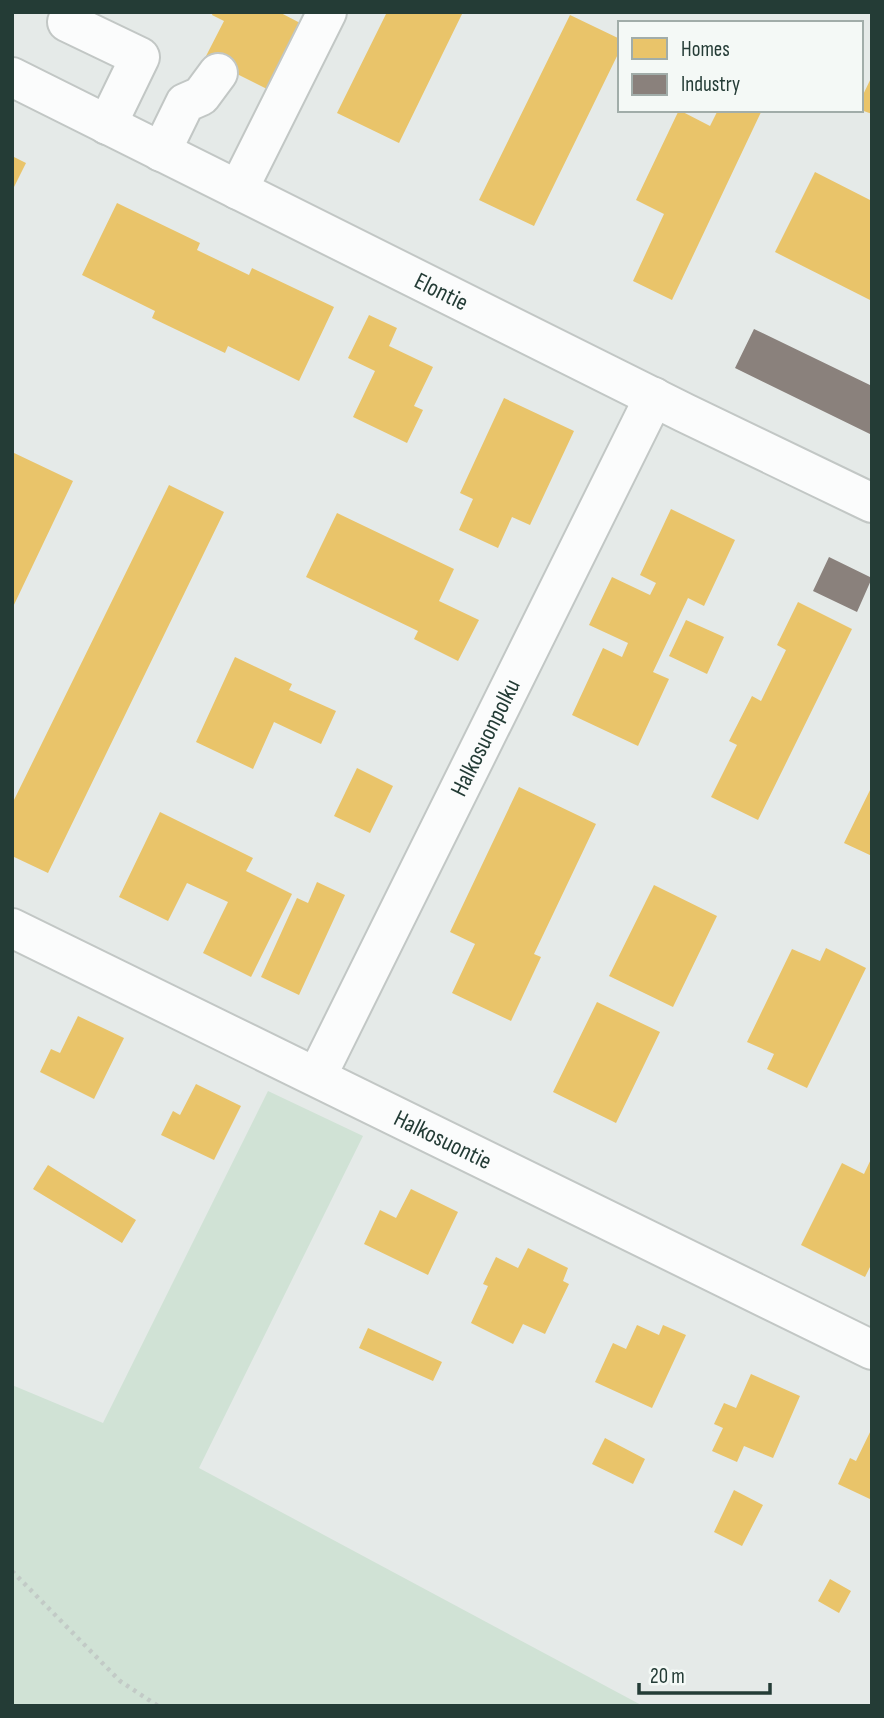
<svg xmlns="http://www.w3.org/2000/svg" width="884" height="1718" font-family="'Sofia Sans Condensed',sans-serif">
<rect width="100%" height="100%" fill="#e5eae8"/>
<path fill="#d0e2d5" d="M268 1091 363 1136 199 1468 643 1706H12V1385L103 1423Z"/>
<path fill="#e9c46a" d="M213 12H279L302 24 269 90 205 58 224 21 212 15Z
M387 12H463L399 143 337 113Z
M570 15 620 39V50L534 226 479 200Z
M872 76V114L861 110V99Z
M679 110 710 126 718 110H762L672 300 633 281 664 214 636 200Z
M12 156 26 163 12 191Z
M815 172 872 201V301L775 252Z
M117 203 200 243 197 250 249 275 252 268 334 307 299 381 228 346 225 353 152 318 155 311 82 275Z
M369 315 397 328 389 346 433 367 414 406 423 410 407 443 353 417 375 371 348 358Z
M504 398 574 431 530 525 512 517 498 548 459 530 473 499 460 493Z
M12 452 73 481 12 609Z
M169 485 224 512 48 873 12 856V804Z
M671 509 735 540 704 606 688 598 653 672 669 679 638 746 572 715 603 648 622 657 628 643 589 625 612 577 650 595 656 583 640 575Z
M337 513 454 569 439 601 479 620 458 661 414 639 418 631 306 577Z
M798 602 852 629 758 820 711 797 737 745 729 741 752 696 761 701 786 650 777 645Z
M686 620 724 637 707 674 669 656Z
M235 657 292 684 289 690 336 711 321 744 274 722 253 769 196 742Z
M357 768 393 786 370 833 334 816Z
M872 786V856L844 843Z
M519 787 596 824 534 954 541 957 511 1021 452 993 475 944 450 932Z
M160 812 253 858 246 871 292 894 251 977 203 953 228 902 187 883 168 921 119 897Z
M317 882 345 895 299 995 261 977 297 898 308 903Z
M654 885 717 916 673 1007 609 976Z
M826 948 866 968 807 1088 767 1069 774 1054 747 1042 792 949 820 961Z
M597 1002 660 1032 616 1123 553 1092Z
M78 1016 124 1038 94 1099 40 1072 51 1049 60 1053Z
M196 1084 241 1106 214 1160 161 1135 173 1111 180 1115Z
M872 1157V1263L865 1277 801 1245 842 1163 864 1174Z
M48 1165 136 1220 122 1243 33 1189Z
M411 1189 458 1212 428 1275 364 1244 380 1210 396 1218Z
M528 1248 568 1268 563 1281 569 1284 545 1334 523 1324 513 1344 471 1323 488 1286 483 1284 496 1257 518 1268Z
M637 1325 659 1335 663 1325 686 1335 652 1408 595 1382 613 1343 626 1349Z
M368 1328 442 1362 433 1381 359 1348Z
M751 1374 800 1396 773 1458 744 1446 737 1462 712 1451 723 1428 714 1424 724 1403 736 1408Z
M872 1428V1500L838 1484 850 1458 856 1461Z
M605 1438 645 1459 633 1484 592 1464Z
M734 1490 763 1505 742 1546 714 1532Z
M830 1579 851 1591 839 1613 818 1601Z"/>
<path fill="#8a817c" d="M754 329 872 386V435L735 368Z
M829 557 872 578 857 612 813 591Z"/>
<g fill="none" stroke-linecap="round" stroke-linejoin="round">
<defs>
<g id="minor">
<path d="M67 22 140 57 107 125"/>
<path id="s1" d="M12 77 685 413 872 503"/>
<path d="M161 152 185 103 201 96 218 73"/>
<path d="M238 190 327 12"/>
<path id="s2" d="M12 928 872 1350"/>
<path id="s3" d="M317 1076 654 397"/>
</g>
</defs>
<use href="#minor" stroke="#c2c7c5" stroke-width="42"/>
<path stroke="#c2cac6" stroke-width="4.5" stroke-dasharray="3.5 5" stroke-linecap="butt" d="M12 1571 120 1681 158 1706"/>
<use href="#minor" stroke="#fbfcfc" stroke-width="38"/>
</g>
<g text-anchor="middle" stroke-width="7" stroke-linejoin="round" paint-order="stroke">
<g font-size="24" fill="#243c36" stroke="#f4f9f6">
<text dy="8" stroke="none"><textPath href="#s1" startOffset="480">Elontie</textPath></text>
<text dy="8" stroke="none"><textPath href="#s3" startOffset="378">Halkosuonpolku</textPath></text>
<text dy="8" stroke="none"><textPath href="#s2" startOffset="480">Halkosuontie</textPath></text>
</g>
</g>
<rect width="884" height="1718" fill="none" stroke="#243c36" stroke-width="28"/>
<rect x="618" y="21" width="245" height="91" fill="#f4f9f6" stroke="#a1ada9" stroke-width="2"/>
<rect x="632" y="38" width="35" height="21" fill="#e9c46a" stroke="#a1ada9" stroke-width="2"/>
<text x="681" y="56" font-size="21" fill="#243c36">Homes</text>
<rect x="632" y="74" width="35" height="21" fill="#8a817c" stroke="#a1ada9" stroke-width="2"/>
<text x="681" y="91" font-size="21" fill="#243c36">Industry</text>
<path d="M639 1683v10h131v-10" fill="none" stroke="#243c36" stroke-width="3.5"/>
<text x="650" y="1683" font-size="21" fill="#243c36" stroke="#f4f9f6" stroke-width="5" paint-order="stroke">20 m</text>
</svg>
